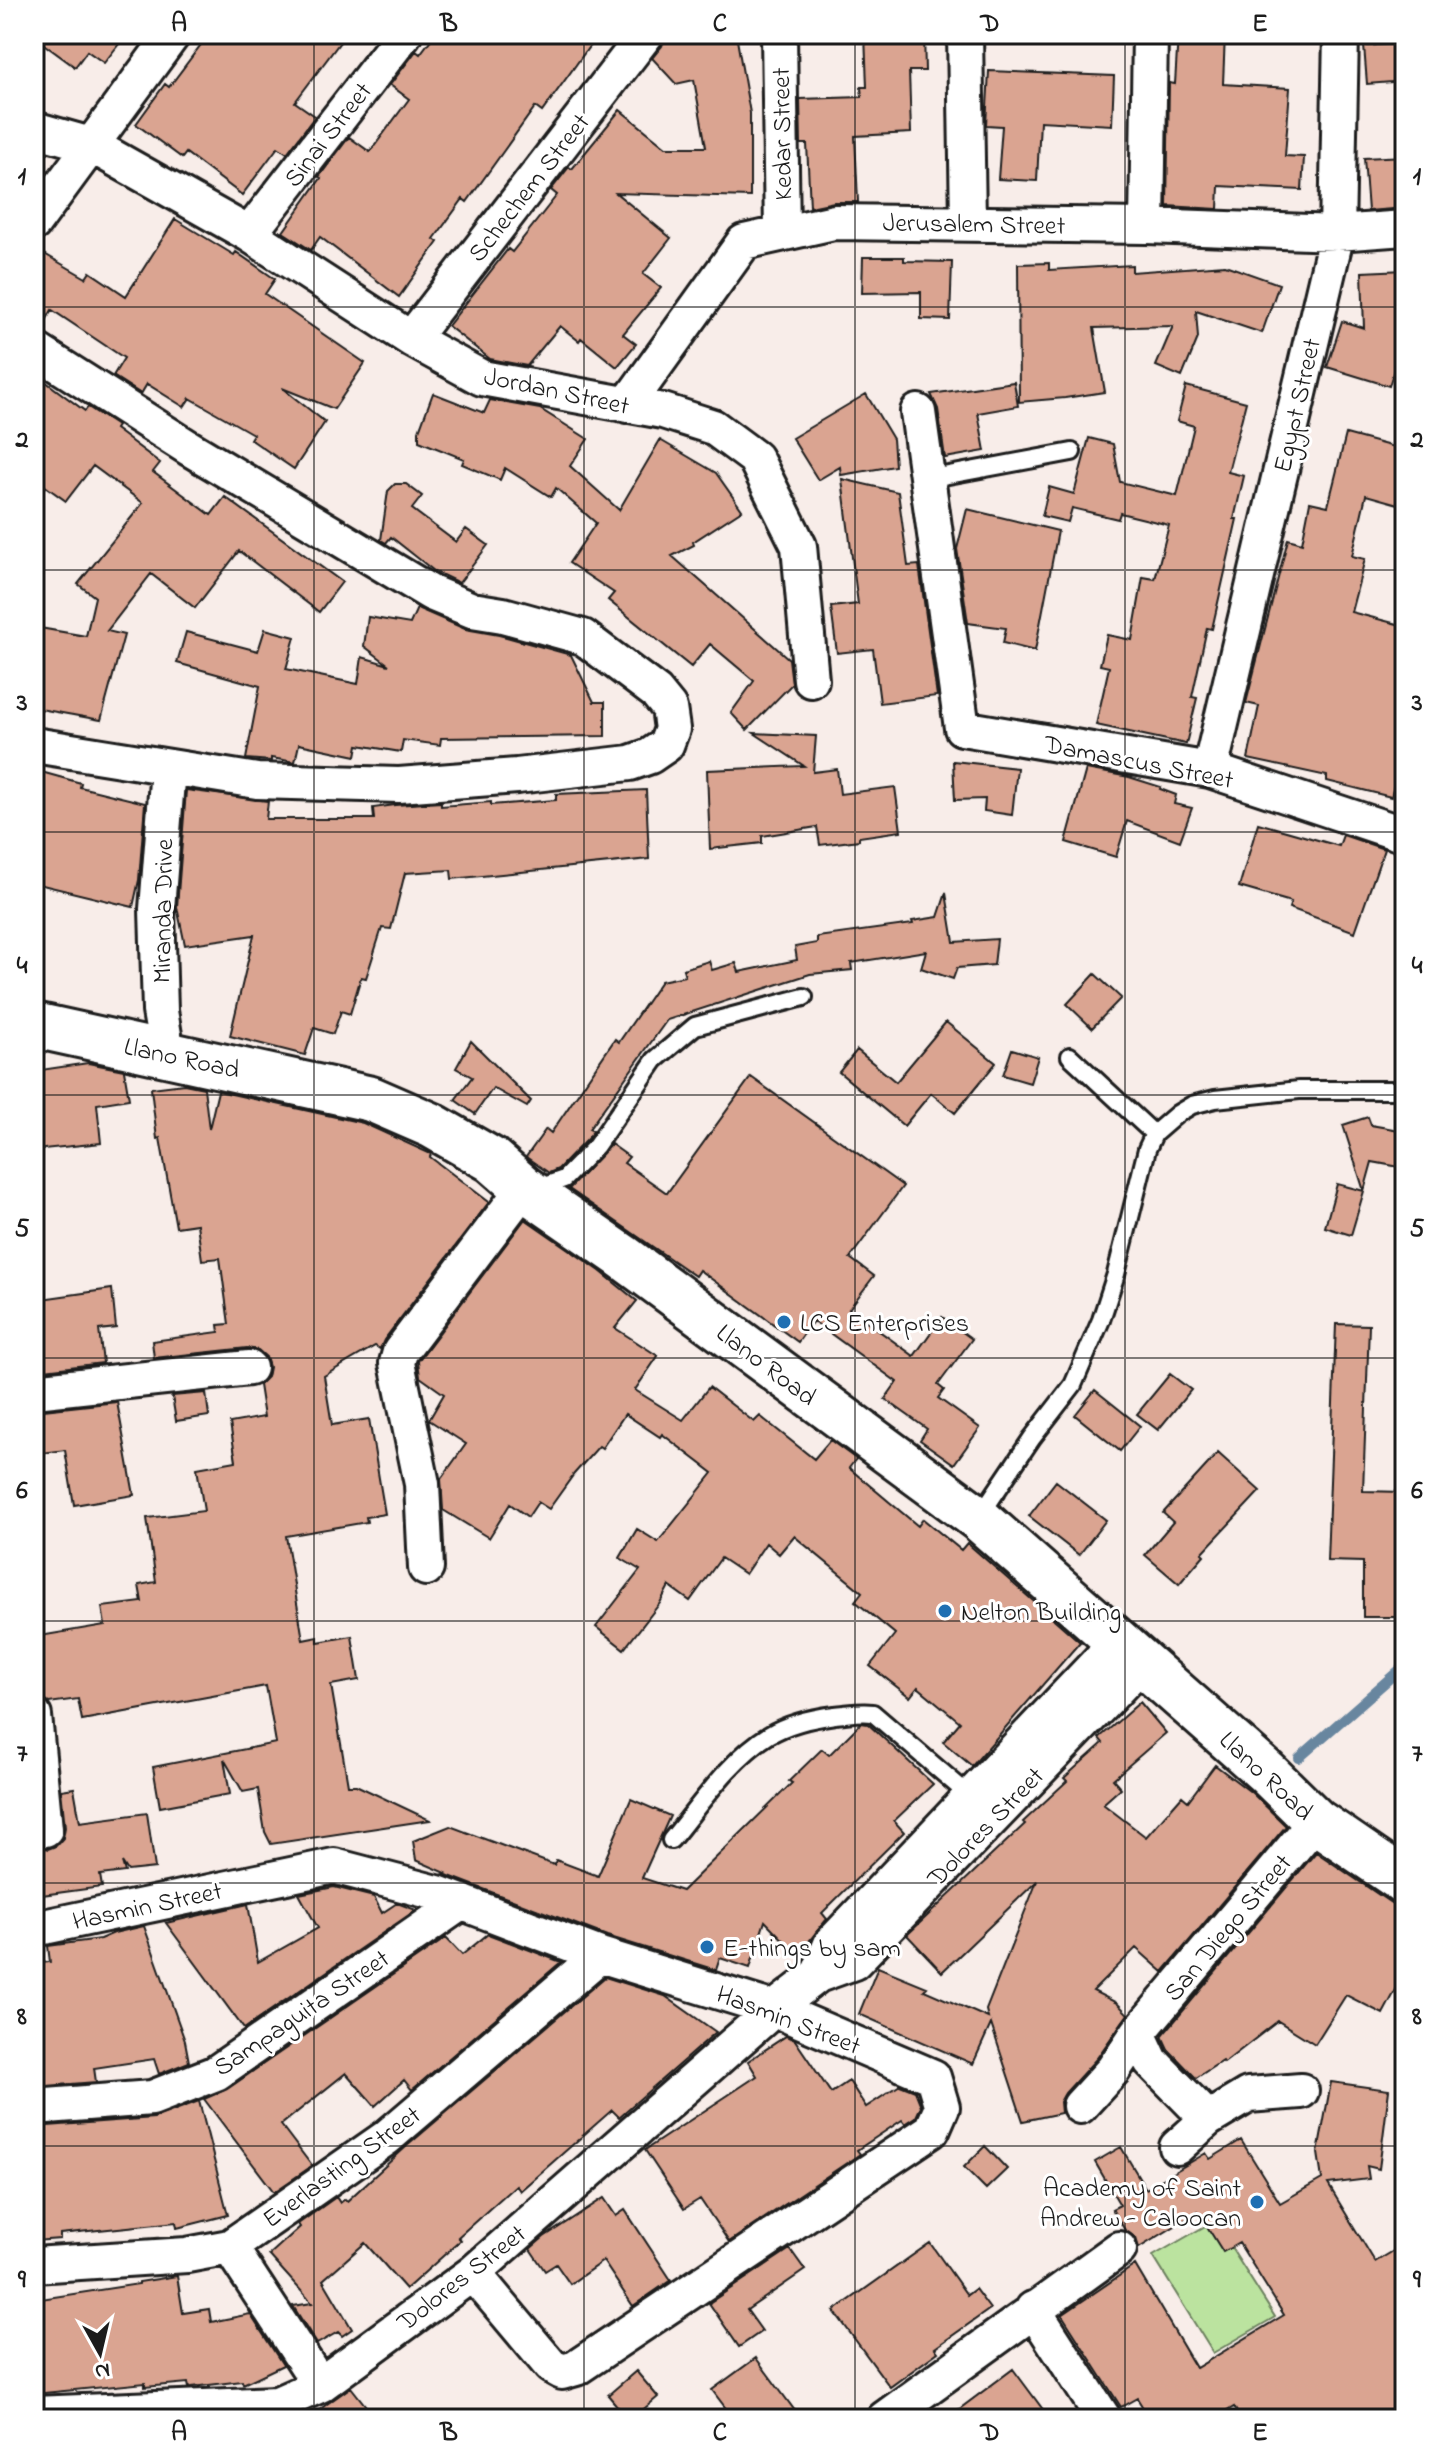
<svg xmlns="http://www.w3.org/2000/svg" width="1439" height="2453" font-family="'Indie Flower',sans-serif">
<rect width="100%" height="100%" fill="#f8ede9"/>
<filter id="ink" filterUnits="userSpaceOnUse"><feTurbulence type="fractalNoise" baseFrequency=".0125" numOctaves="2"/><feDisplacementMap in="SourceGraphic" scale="16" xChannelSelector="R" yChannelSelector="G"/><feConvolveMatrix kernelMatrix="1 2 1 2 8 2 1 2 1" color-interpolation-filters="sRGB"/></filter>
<g filter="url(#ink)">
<path fill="#bbe39f" stroke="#6c805e" stroke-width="2" d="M1214 2221 1275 2317 1213 2353 1153 2256Z"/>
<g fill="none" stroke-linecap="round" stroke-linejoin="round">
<path stroke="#68869f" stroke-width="10" d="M1299 1758 1405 1665"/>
</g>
<path fill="#daa491" stroke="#1c1c1c" stroke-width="2" d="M34 34H106L119 44 104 63 87 51 75 67 34 37Z
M209 34H346L295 102 315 116 287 153 278 147 242 195 186 153 182 158 136 124 165 84 169 87Z
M435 34H598L542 112 535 107 467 202 463 199 434 239 438 242 399 297 320 237 311 250 283 232 321 178 319 177 349 137 370 152 409 99 390 85 416 51 420 54Z
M666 34H736L750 113V197L616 193 671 238 643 274 661 288 623 334 636 344 617 367 581 338 579 341 560 326 527 366 490 359 448 326 508 249 512 252 557 195 551 190 569 167 572 169 620 110 666 147H706L694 80 676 84 652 58 662 46Z
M865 34H924L925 71H909L911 133 855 136 858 202H834L810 207 807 144H801L800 99 862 97 861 87H867Z
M1178 34H1225L1223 84 1290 88 1285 156 1304 157 1302 190 1219 186 1218 209 1167 206 1169 83 1175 84Z
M1405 43V81L1367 84 1364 46Z
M989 71 1114 76 1112 125 1040 121 1037 181 998 179 1002 126 986 125Z
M1405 156V208L1368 211 1364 158Z
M175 219 234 255 236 252 275 279 265 294 365 363 334 409 282 388 325 422 294 469 250 439 253 434 190 398 184 407 147 384 141 394 113 376 124 358 52 310 40 331 34 329V248L86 278 90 272 126 296Z
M863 257H904V261L952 262 950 320 921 319V292L862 293Z
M1049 263V270L1132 265V272L1225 265 1279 284 1262 333 1196 311 1198 338 1182 377 1156 366 1173 326 1094 328 1105 392 1065 398 1019 402 1018 264Z
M1405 270V334L1389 386 1327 367 1342 321 1364 328 1362 272Z
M34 373 85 411 88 407 117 426 115 429 160 463 153 472 211 515 225 497 342 582 319 612 239 551 195 608 151 574 107 631 124 635 101 720 34 708V627L86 636 95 597 78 584 143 503 93 466 66 501 34 478Z
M1014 382 1018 406 978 413 985 451 945 458 938 409 931 394Z
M1186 386 1246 402 1228 472 1244 476 1234 519H1237L1212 629 1207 628 1192 697 1197 698 1186 744 1096 725 1109 667 1100 665 1107 635 1132 640 1143 577 1155 579 1169 525 1120 513 1118 519 1072 508 1068 522 1042 516 1049 487 1074 494 1089 438 1113 444 1120 482 1177 496 1194 426 1177 421Z
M433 393 484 413 490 400 540 409 588 439 570 466 619 510 660 440 716 473 742 510 693 542 694 545 672 556 789 659 792 684 747 730 731 713 754 681 710 644 691 667 608 600 614 593 569 563 596 523 556 488 551 497 505 468 500 480 462 464 464 459 419 441V431Z
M866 394 893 439 895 466 841 475 840 467 818 480 792 438Z
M1346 434 1405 450V506L1366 495 1352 556 1365 559 1351 612 1405 626V726L1399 747 1404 748 1391 797 1327 781V776L1248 759 1259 706 1246 703 1288 539 1302 543 1310 502 1328 506Z
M842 479 898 492 908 566 919 565 937 696 880 703 873 649 837 653 831 607 858 604Z
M395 484H406L422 496 412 509 456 542 466 529 488 545 459 583 434 571 391 537 386 543 381 540 388 491Z
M967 509 1058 531 1035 651 1003 643 1006 628 968 623 957 549Z
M417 608 465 629 499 635 571 655 594 702H605V736L441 738 440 745 403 740 401 752 358 745 356 756 299 744 295 762 271 758V761L246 759 260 686 177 663 186 632 258 651 265 629 295 637 286 669 358 684 362 657 389 665 364 646 368 617 410 624Z
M754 733 816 736 813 772 837 769 840 794 895 787 901 831 859 837V840L820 845 817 827 762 836V843L710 849 707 770 804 766Z
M953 761 1017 768 1012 815 984 811 985 799 955 800Z
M1086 769 1129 777 1161 787 1160 789 1176 795 1174 804 1192 808 1180 841 1127 821 1116 857 1066 842Z
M34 770 81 783 80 787 145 803 139 880 133 907 34 883V872L42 840 34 838Z
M186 790 268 801 266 819H374L373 808 395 805 441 802V806L491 802V805L556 800V794L646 790 649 859 452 879 451 870 405 873 391 929 382 928 366 978 361 977 350 1014 341 1011 333 1034 314 1028 305 1055 230 1036 254 935 185 945 177 907Z
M1258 823 1339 846 1343 835 1384 849 1355 932 1289 908 1291 902 1239 887Z
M946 893 954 942 997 939 994 965 957 968 953 979 921 968 926 951 851 963 852 970 810 974 667 1020 589 1129 593 1131 587 1139 558 1169 549 1173 526 1157 546 1129 551 1133 615 1039 619 1042 661 981 685 976 683 969 709 961 712 970 736 963 739 972 797 960 795 947 817 943V937L913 924 912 921 938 917Z
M1095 974 1121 998 1092 1028 1067 1004Z
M946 1022 996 1063 955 1113 931 1093 904 1126 839 1072 857 1050 896 1082Z
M471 1041 531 1101 527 1107 493 1088 475 1114 455 1100 472 1077 456 1068Z
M1012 1049 1038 1057 1030 1083 1003 1075Z
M88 1063 124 1070 129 1099 97 1104 101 1143 34 1150V1071Z
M751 1077 903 1186 850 1258 874 1276 849 1309 914 1356 942 1317 972 1339 938 1385 944 1390 938 1398 980 1428 954 1464 920 1440 927 1429 885 1399 897 1382 813 1321 798 1342 699 1270 695 1276 569 1189 611 1144 629 1157 624 1163 667 1193Z
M184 1084 204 1088 209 1129 218 1091 363 1123 431 1154 430 1157 489 1202 384 1340 380 1349 375 1346 324 1376 332 1425 369 1419 385 1514 366 1517 367 1522 286 1536 303 1640 318 1637V1642L352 1636 359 1680 331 1685 348 1785H356L430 1820 271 1844 265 1832 258 1789 243 1792 224 1759 230 1794 160 1807 153 1767 276 1743 266 1686 82 1720 78 1699 49 1703 40 1697 34 1637 105 1625 102 1607 142 1602 139 1585 156 1582 147 1518 204 1511 197 1468 236 1461 230 1423 264 1417 259 1385 267 1377 269 1367 266 1357 258 1350 247 1348 154 1358 152 1341 219 1332 218 1325 229 1324 220 1258 202 1260 197 1224 176 1227 160 1138 157 1139 151 1088Z
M1368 1117 1371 1125 1405 1131V1168L1372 1162 1364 1191 1343 1125Z
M1337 1184 1364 1191 1351 1235 1325 1227Z
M525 1219 600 1271 637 1301 615 1328 658 1356 635 1390 683 1420 709 1387 754 1422 760 1416 814 1459 830 1440 856 1459 849 1468 918 1526 923 1519 961 1550 967 1543 1080 1642 972 1766 943 1742 960 1722 918 1687 910 1697 870 1666 895 1634 855 1601 862 1592 794 1536 779 1554 766 1543 745 1574 721 1558 690 1601 669 1586 660 1603 624 1649 596 1627 640 1570 620 1558 637 1529 658 1542 713 1473 662 1434 660 1437 625 1414 602 1448 599 1446 574 1474 549 1509 538 1502 528 1517 510 1504 489 1538 443 1510 441 1479 466 1444 429 1420 444 1394 420 1377 418 1361Z
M112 1289 116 1328 99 1330 103 1363 44 1370 40 1338 34 1339V1300Z
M1336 1324 1369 1325 1363 1491 1403 1492 1402 1617H1363V1562L1327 1561Z
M1170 1374 1191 1390 1158 1430 1137 1414Z
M1095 1390 1140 1426 1120 1451 1075 1415Z
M206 1393 209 1416 176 1421 172 1396Z
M117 1402 134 1495 74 1505 65 1450 34 1454V1411Z
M1218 1453 1260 1491 1202 1553 1204 1555 1179 1584 1145 1555 1173 1522 1163 1513Z
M1056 1481 1106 1520 1079 1555 1029 1516Z
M1140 1702 1166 1733 1113 1779 1121 1788 1103 1804 1146 1837 1182 1796 1188 1801 1215 1765 1252 1793 1286 1826 1163 1972 1136 1948 1093 1991 1117 2003 1128 2014 1097 2058 1065 2093 1060 2102 1061 2113 1023 2121 991 2024 973 2064 859 2014 878 1967 927 1987 924 1990 988 2018 986 2010 1037 1881 942 1972 907 1935 1025 1824 1023 1822 1067 1781 1064 1778 1103 1743 1099 1738Z
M861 1723 868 1724 933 1784 894 1821 904 1832 822 1913 827 1919 798 1955 765 1921 750 1968 720 1958 716 1970 607 1936 444 1874 446 1873 416 1860 413 1841 450 1826 554 1865 556 1860 598 1876 631 1799 670 1816 642 1878 682 1891 792 1783 789 1781 822 1749 829 1755Z
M74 1788 80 1822 147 1813 155 1868 128 1871 122 1862 125 1872 100 1875 102 1887 34 1896V1845L48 1849 56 1846 63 1838 65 1827 61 1790Z
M1316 1852 1391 1903 1405 1907V1973L1383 2014 1346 1995 1315 2044 1278 2021 1224 2063 1222 2061 1196 2078 1168 2049 1162 2036Z
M334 1887 374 1897 382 1913 397 1903 416 1910 244 2029 166 1923 248 1904 258 1962 318 1928 299 1894Z
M144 1926 185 2041 189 2062 159 2074 154 2059 94 2068 96 2082 34 2087V1964L50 1962 48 1946 100 1939 114 1933Z
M488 1934 561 1962 412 2090 404 2080 375 2106 346 2073 281 2125 312 2166 274 2192 204 2099 227 2089 446 1938 462 1955Z
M605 1977 665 1996 716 2032 619 2117 612 2110 520 2191 516 2185 458 2237 461 2240 406 2289 365 2243 323 2280 352 2329 342 2336 338 2332 317 2344 293 2306 312 2303 269 2255 300 2227 298 2224 336 2197 340 2203 345 2199 347 2201 407 2146Z
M786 2036 795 2040 831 2093 849 2081 866 2107 900 2085 915 2091 921 2106 916 2117 905 2124 902 2120 857 2150 860 2154 729 2242 700 2199 684 2209 645 2150 757 2076 748 2061Z
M1331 2082 1389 2090 1379 2169 1367 2166 1369 2179 1328 2184 1375 2262 1405 2244V2419H1241L1234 2407 1214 2419H1150L1137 2398 1121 2407 1062 2315 1135 2265 1196 2368 1284 2315 1239 2243 1223 2252 1198 2212 1139 2248 1136 2238 1125 2230 1112 2209 1120 2205 1095 2162 1121 2147 1146 2189 1206 2153 1210 2159 1241 2140 1280 2203 1322 2179 1318 2153Z
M199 2101 228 2215 177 2228 176 2222 60 2234V2239L34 2241V2127L154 2118Z
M985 2146 1007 2169 986 2189 964 2167Z
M604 2198 616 2216 625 2210 671 2280 633 2306 603 2261 570 2284 556 2264 545 2271 530 2249 544 2237Z
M930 2243 967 2295 975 2289 990 2309 935 2348 938 2352 890 2387 834 2311Z
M790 2249 805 2270 747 2310 762 2331 739 2347 709 2303Z
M177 2276 183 2313 209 2309 211 2322 250 2314 283 2365 243 2384 242 2381 192 2387 189 2388 188 2383 145 2387V2383L34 2394V2300L139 2284V2282Z
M756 2358 801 2419H734L712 2390Z
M1013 2369 1050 2419H946Z
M636 2371 658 2397 632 2419H628L608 2395Z
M351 2387 376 2419H308L327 2404Z"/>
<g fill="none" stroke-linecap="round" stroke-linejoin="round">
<defs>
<path id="lane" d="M927 479 1072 452
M1070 1056 1154 1134
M535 1187 547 1185 564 1179 596 1146 655 1060 695 1026 804 997
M979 1517 1032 1438 1073 1385 1101 1320 1116 1274 1147 1149 1154 1134 1177 1114 1192 1105 1215 1099 1299 1090H1405
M671 1840C700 1805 730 1759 769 1735 789 1723 812 1718 835 1715 848 1714 860 1711 873 1713L971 1797"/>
<path id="street" d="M779 34 782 233
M965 34 968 222
M34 129 91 145 249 234 411 339 482 378 663 411 713 427 755 458 799 546 811 680
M34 223 173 34
M1147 226 1150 34
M249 234 404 34
M411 339 646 34
M34 349 189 448 431 593 472 610 503 615 583 637 656 692 669 708 672 729 666 745 650 756 630 763 517 776 399 785 257 781 34 745
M627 405 744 242 834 222 1147 226 1337 233 1405 228
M918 412 962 728 1210 770 1405 835
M1210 770 1337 233 1341 34
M167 1053 160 1011 157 909 168 768
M34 1391 249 1368
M426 1568 422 1484 397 1363 400 1352 524 1188
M34 1716 45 1829
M34 1929 334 1866 437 1893 600 1955 774 2009 933 2077 942 2107 932 2130 576 2368 562 2372 551 2366 473 2273
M818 1975 831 1944 1118 1641
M1080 2106 1113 2070 1138 2033
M34 2107 152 2098 216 2073 462 1902
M1208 2119 1248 2095 1301 2091
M1177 2147 1208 2119 1151 2061 1138 2033 1316 1821
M230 2247 320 2385
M34 2265 187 2255 230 2247 386 2138 600 1955
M1033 2309 1104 2419
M34 2414 277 2404 320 2385 473 2273 774 2009 818 1975 854 1962 1142 1663
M884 2419 1119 2249"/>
<path id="secondary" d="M34 1025 371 1099 431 1125 492 1160 524 1188 622 1256 978 1518 1266 1772 1316 1821 1405 1882"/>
</defs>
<use href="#lane" stroke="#1c1c1c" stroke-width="22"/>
<use href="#street" stroke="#1c1c1c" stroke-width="40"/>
<use href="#secondary" stroke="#1c1c1c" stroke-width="50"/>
<use href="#lane" stroke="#fff" stroke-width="16"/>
<use href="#street" stroke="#fff" stroke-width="34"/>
<use href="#secondary" stroke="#fff" stroke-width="44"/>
</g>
</g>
<path fill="none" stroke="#1c1c1c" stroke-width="2" stroke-opacity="0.55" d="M314 34V2419M584 34V2419M855 34V2419M1125 34V2419M34 307H1405M34 570H1405M34 832H1405M34 1095H1405M34 1358H1405M34 1621H1405M34 1883H1405M34 2146H1405"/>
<g fill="#1f6fb2" stroke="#fff" stroke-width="3">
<circle cx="784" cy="1322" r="8"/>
<circle cx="945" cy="1611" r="8"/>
<circle cx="707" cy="1947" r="8"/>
<circle cx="1257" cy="2202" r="8"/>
</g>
<g text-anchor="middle" stroke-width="6" stroke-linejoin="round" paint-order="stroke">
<g font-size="26" fill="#1c1c1c" stroke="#fff">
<text transform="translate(327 134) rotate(-52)" y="9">Sinai Street</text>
<text transform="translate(781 134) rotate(-91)" y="9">Kedar Street</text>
<text transform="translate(528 187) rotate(-52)" y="9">Schechem Street</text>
<text transform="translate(974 223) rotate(1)" y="9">Jerusalem Street</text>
<text transform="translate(557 390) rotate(12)" y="9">Jordan Street</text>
<text transform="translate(1296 405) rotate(-77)" y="9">Egypt Street</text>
<text transform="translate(1139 761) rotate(11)" y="9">Damascus Street</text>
<text transform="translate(162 911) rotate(-89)" y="9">Miranda Drive</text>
<text transform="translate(182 1057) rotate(12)" y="9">Llano Road</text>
<text transform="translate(767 1364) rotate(37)" y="9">Llano Road</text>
<text transform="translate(1267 1775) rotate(43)" y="9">Llano Road</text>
<text transform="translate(985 1826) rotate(-46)" y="9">Dolores Street</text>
<text transform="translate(147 1905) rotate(-12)" y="9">Hasmin Street</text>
<text transform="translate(1227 1927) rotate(-50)" y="9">San Diego Street</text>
<text transform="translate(301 2012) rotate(-34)" y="9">Sampaguita Street</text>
<text transform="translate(789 2019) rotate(21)" y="9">Hasmin Street</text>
<text transform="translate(341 2166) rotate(-36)" y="9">Everlasting Street</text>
<text transform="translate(461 2277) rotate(-38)" y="9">Dolores Street</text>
</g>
<g font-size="26" fill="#1c1c1c" stroke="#fff" text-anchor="start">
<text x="800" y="1331">LCS Enterprises</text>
<text x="961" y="1620">Nelton Building</text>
<text x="723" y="1956">E-things by sam</text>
<text x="1241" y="2196" text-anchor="end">Academy of Saint<tspan x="1241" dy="30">Andrew - Caloocan</tspan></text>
</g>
</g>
<rect width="1439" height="2453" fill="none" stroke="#fff" stroke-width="88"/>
<g transform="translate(100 2353) rotate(172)" stroke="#ffffff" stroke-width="6" paint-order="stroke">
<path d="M0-6L14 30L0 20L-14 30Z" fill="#1c1c1c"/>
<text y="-12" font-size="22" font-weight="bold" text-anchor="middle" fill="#1c1c1c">N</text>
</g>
<rect x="44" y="44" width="1351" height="2365" fill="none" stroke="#1c1c1c" stroke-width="3"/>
<g font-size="26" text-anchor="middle" font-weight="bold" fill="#1c1c1c">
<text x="179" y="31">A</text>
<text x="449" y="31">B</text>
<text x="720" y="31">C</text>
<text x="990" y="31">D</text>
<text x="1260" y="31">E</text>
<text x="22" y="184">1</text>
<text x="1417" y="184">1</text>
<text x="22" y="447">2</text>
<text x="1417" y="447">2</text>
<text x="22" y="710">3</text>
<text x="1417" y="710">3</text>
<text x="22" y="973">4</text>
<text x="1417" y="973">4</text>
<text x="22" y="1236">5</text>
<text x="1417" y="1236">5</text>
<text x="22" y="1498">6</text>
<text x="1417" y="1498">6</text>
<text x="22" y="1761">7</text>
<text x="1417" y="1761">7</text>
<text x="22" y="2024">8</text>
<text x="1417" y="2024">8</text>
<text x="22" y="2287">9</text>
<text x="1417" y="2287">9</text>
<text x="179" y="2440">A</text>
<text x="449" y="2440">B</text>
<text x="720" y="2440">C</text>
<text x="990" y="2440">D</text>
<text x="1260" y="2440">E</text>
</g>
</svg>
